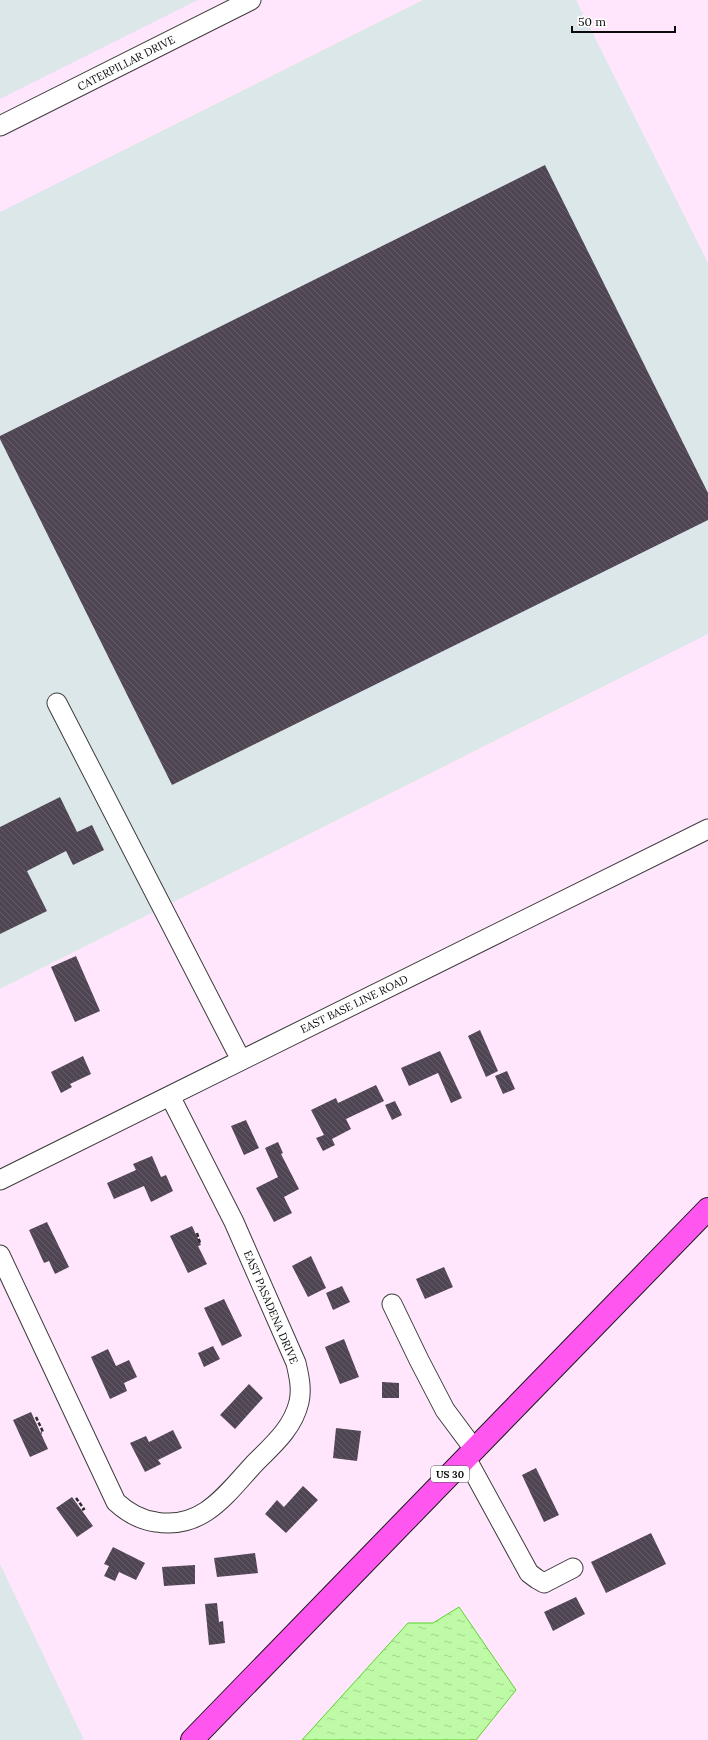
<svg xmlns="http://www.w3.org/2000/svg" width="708" height="1740" font-family="Lora,serif">
<defs>
<pattern id="water-ripples" width="26" height="14" patternUnits="userSpaceOnUse"><rect width="26" height="14" fill="#bffaa7"/><path d="M2 4q2-2 4 0t4 0M15 11q2-2 4 0t4 0" fill="none" stroke="#a3d58e"/></pattern>
<pattern id="building-back-hatch" width="6" height="6" patternUnits="userSpaceOnUse"><rect width="6" height="6" fill="#4f4553"/><path d="M-1 5l2 2M0 0l6 6M5-1l2 2" fill="none" stroke="#645c67"/></pattern>
</defs>
<rect width="100%" height="100%" fill="#ffe6fc"/>
<path fill="#dce7ea" d="M0 0H198L0 99Z
M423 0H576L708 263V634L0 989V212Z
M0 1564 84 1740H0Z"/>
<path fill="url(#water-ripples)" stroke="#57d629" d="M459 1607 516 1690 476 1740H302L408 1623H433Z"/>
<path fill="url(#building-back-hatch)" d="M545 165 708 493V520L172 785 0 439V436Z
M60 797 77 832 92 825 104 850 73 865 66 851 27 871 47 911 0 934V827Z
M76 956 100 1011 75 1022 51 967Z
M480 1030 498 1071 486 1077 468 1036Z
M440 1051 462 1098 451 1103 438 1073 409 1086 401 1068Z
M83 1056 91 1074 70 1084 72 1087 61 1093 51 1072Z
M507 1071 515 1089 503 1094 495 1076Z
M376 1085 384 1101 346 1119 351 1129 332 1139 335 1145 323 1151 316 1138 324 1135 311 1110 336 1098 338 1103Z
M395 1101 402 1115 392 1120 385 1105Z
M246 1120 259 1148 244 1155 231 1126Z
M278 1142 283 1153 281 1154 299 1189 284 1197 292 1213 274 1222 256 1188 278 1177 265 1148Z
M152 1156 161 1177 166 1175 173 1191 151 1202 144 1186 114 1199 107 1183 136 1170 133 1164Z
M47 1222 69 1267 55 1274 49 1261 44 1263 29 1230Z
M192 1226 201 1245 198 1246 207 1264 188 1273 170 1236Z
M311 1256 326 1288 308 1297 292 1266Z
M444 1267 453 1287 425 1299 416 1279Z
M342 1286 350 1302 333 1310 326 1293Z
M224 1299 242 1336 222 1346 204 1308Z
M344 1339 359 1377 340 1384 325 1347Z
M213 1346 220 1359 204 1367 198 1353Z
M108 1349 116 1366 129 1360 137 1377 124 1383 127 1391 110 1399 91 1357Z
M382 1382 399 1383V1398H382Z
M249 1384 263 1398 235 1429 220 1415Z
M31 1412 48 1449 30 1457 13 1420Z
M336 1428 361 1431 357 1461 333 1458Z
M173 1430 182 1448 158 1460 161 1464 145 1472 130 1443 146 1436 149 1442Z
M536 1468 559 1515 544 1522 522 1475Z
M303 1486 318 1500 286 1533 265 1514 277 1500 284 1507Z
M72 1497 93 1526 77 1537 56 1508Z
M651 1533 666 1564 606 1593 591 1562Z
M113 1547 145 1563 136 1580 119 1572 115 1581 104 1576 109 1566 104 1564Z
M255 1553 258 1573 217 1577 214 1558Z
M195 1565V1584L164 1586 162 1567Z
M576 1597 585 1614 553 1631 544 1612Z
M217 1603 219 1622 223 1621 225 1643 209 1645 205 1604Z"/>
<g fill="none" stroke-linecap="round" stroke-linejoin="round">
<defs>
<path id="minor" d="M0 126 251 0
M57 703 241 1060
M0 1180 708 829
M0 1255 116 1502C128 1513 140 1520 156 1522 203 1530 227 1493 255 1463 273 1445 293 1428 299 1402 302 1389 299 1376 296 1363L234 1222 170 1096
M392 1304 419 1360 445 1410 474 1449
M466 1458 529 1573 537 1579 544 1583 573 1568"/>
<path id="major" d="M192 1740 708 1209"/>
</defs>
<use href="#minor" stroke="#3d3d3d" stroke-width="21"/>
<use href="#major" stroke="#1b1b1b" stroke-width="24"/>
<path stroke="#2c2c2c" stroke-width="2.5" stroke-dasharray="4 2" stroke-linecap="butt" d="M197 1233 200 1243
M36 1417 43 1432 41 1433
M76 1498 84 1509 82 1510"/>
<use href="#minor" stroke="#fff" stroke-width="19"/>
<use href="#major" stroke="#ff56f0" stroke-width="22"/>
</g>
<g text-anchor="middle" stroke-width="4" stroke-linejoin="round" paint-order="stroke">
<rect fill="#fff" stroke="#545454" stroke-width="1" x="431" y="1466" width="38" height="16" rx="3"/>
<g font-size="10" font-weight="bold" fill="#0a0a0a">
<text x="450" y="1478">US 30</text>
</g>
<g font-size="11" fill="#0a0a0a" stroke="#fff">
<text transform="translate(126 63) rotate(-27)" y="4">CATERPILLAR DRIVE</text>
<text transform="translate(354 1004) rotate(-26)" y="4">EAST BASE LINE ROAD</text>
<text transform="translate(271 1307) rotate(67)" y="4">EAST PASADENA DRIVE</text>
</g>
</g>
<path d="M572 26v6h103v-6" fill="none" stroke="#0a0a0a" stroke-width="2"/>
<text x="578" y="26" font-size="12" fill="#0a0a0a" stroke="#ffffff" stroke-width="3" paint-order="stroke">50 m</text>
</svg>
